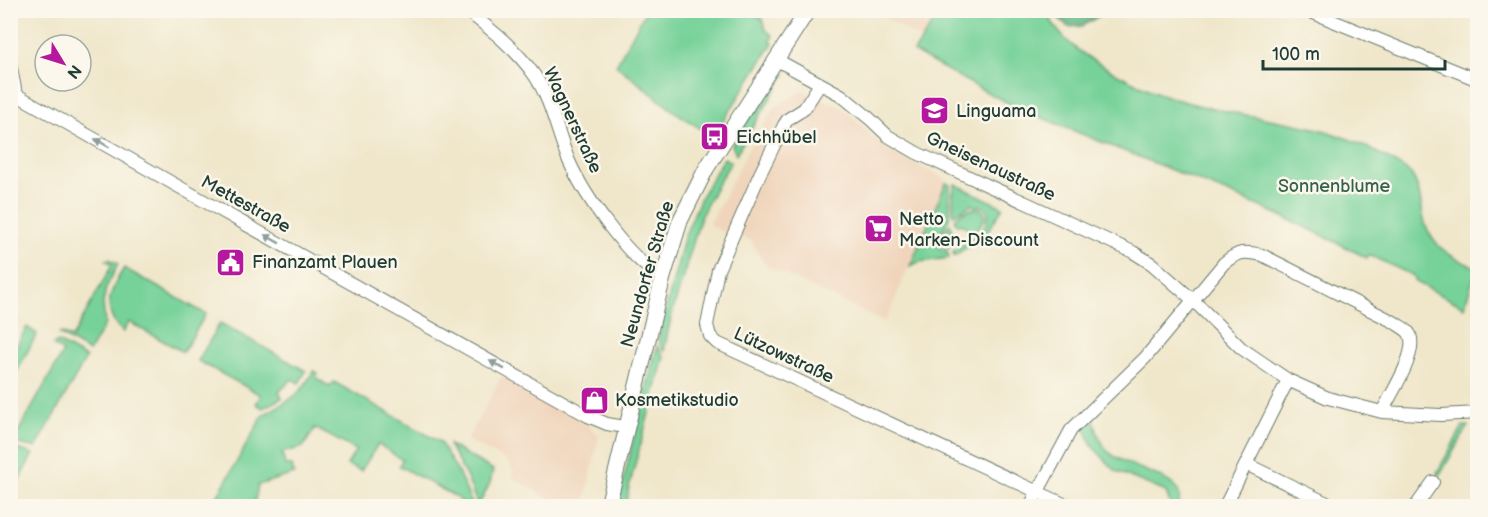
<svg xmlns="http://www.w3.org/2000/svg" width="1488" height="517" font-family="'Balsamiq Sans',sans-serif">
<rect width="100%" height="100%" fill="#fbf7ec"/>
<filter id="ink" filterUnits="userSpaceOnUse"><feTurbulence type="fractalNoise" baseFrequency=".0167" numOctaves="2"/><feDisplacementMap in="SourceGraphic" scale="12" xChannelSelector="R" yChannelSelector="G"/><feConvolveMatrix kernelMatrix="1 2 1 2 8 2 1 2 1" color-interpolation-filters="sRGB"/></filter>
<filter id="wash" filterUnits="userSpaceOnUse"><feTurbulence type="fractalNoise" baseFrequency=".008" numOctaves="4" result="noise"/><feDisplacementMap in="SourceGraphic" scale="24" xChannelSelector="R" yChannelSelector="G"/><feGaussianBlur stdDeviation="1.35" result="paint"/><feColorMatrix in="noise" values="0 0 0 0 0 0 0 0 0 0 0 0 0 0 0 0 0 1.4 0 .05"/><feComposite in="paint" operator="in"/></filter>
<g filter="url(#wash)">
<rect width="100%" height="100%" fill="#f0e7cb"/>
<path fill="#f0d5bc" d="M874 11H941L922 40Z
M803 91 841 107 886 149 947 180 885 322 765 265 751 240 726 233 709 225 749 148 775 107Z
M502 376 583 420 599 436 584 506H561L513 478V471L507 461 467 440Z"/>
<path fill="#77d299" stroke="#4b8866" stroke-width="1.5" d="M646 11H748L763 19 766 30 773 36 770 41 773 43 713 137 671 109 616 65Z
M941 11H1047C1056 36 1078 52 1100 64 1125 79 1151 92 1179 100 1225 114 1274 118 1322 130 1333 133 1345 138 1356 142 1367 147 1403 166 1411 174 1418 183 1420 198 1422 209 1426 243 1447 256 1477 268L1464 307 1416 282 1414 276 1369 255 1367 258C1255 198 1135 158 1019 108 983 92 949 71 914 52Z
M785 74 736 154 732 145 775 78Z
M724 158 731 162 715 188 701 216 671 317 664 351 658 340 685 235 702 195Z
M946 183 950 184C949 195 951 208 949 218 947 228 924 244 948 252L949 258 919 262 910 266Z
M955 184 1003 207 985 236H983L982 230 986 224 988 212 984 207 971 205 954 215 953 214V193Z
M975 208 981 209 985 214 984 220 975 232 967 230 966 226C961 224 957 226 954 220L963 212Z
M950 224 952 230 949 248 944 247C940 237 943 231 950 224Z
M978 234H980L981 238 954 256 953 251Z
M109 259 118 264 106 288 103 303 105 324 89 352 59 334 61 333 72 338 112 265 106 260Z
M124 268 206 314 183 352 129 322 123 332C100 312 110 290 124 268Z
M220 323 306 371 299 383 292 379 279 392 282 398 263 408 256 404 261 395 198 361Z
M27 327 37 334 11 382V356Z
M58 342 86 358 36 448 11 442V434L16 436 63 352 53 345Z
M657 346 664 357 629 487 626 506H617Z
M314 371 318 373 316 378 330 387 334 382 440 442 458 472 473 506H465L458 498 399 466 402 460 378 444 361 471 347 465 356 450 315 428 303 447 282 453 285 465 292 466 294 474 258 485 254 506H212L263 415 291 399 302 389Z
M1092 416C1096 428 1100 444 1110 453 1127 468 1171 474 1179 493 1180 497 1179 502 1179 506H1171L1166 492 1116 471 1093 447 1083 424Z
M1463 426H1468L1440 475 1437 473Z
M449 445 493 470 490 483 478 506 467 478Z
M10 447 33 454 18 481 11 483Z"/>
<path fill="#61b481" stroke="#40785a" stroke-width="1.5" d="M1056 11H1108L1082 26 1068 27 1059 18Z"/>
</g>
<g filter="url(#ink)">
<g fill="none" stroke-linecap="round" stroke-linejoin="round">
<defs>
<path id="minor" d="M466 10C492 30 517 50 535 76 552 102 557 133 569 161 584 195 629 261 663 277
M1306 10 1478 80
M777 60 841 95 869 118 888 136 917 153 1133 252 1152 264 1193 300 1241 348 1288 380 1328 398 1382 412 1441 415 1478 413
M10 63 16 94
M820 84 804 109 788 119 784 125 760 174 718 270 707 325 710 336 717 343 1068 506
M10 91 211 205 588 416 607 424 625 427
M1246 464 1333 506
M1030 506 1071 430 1145 358 1224 263C1239 251 1244 251 1262 255L1394 322C1398 325 1406 329 1409 333 1420 351 1390 395 1382 412
M1225 506 1288 380
M1416 506 1433 482"/>
<path id="tertiary" d="M608 506 663 277 680 221 706 169 808 10"/>
</defs>
<use href="#minor" stroke="#687869" stroke-width="14"/>
<use href="#tertiary" stroke="#687869" stroke-width="17"/>
<use href="#minor" stroke="#fff" stroke-width="12"/>
<use href="#tertiary" stroke="#fff" stroke-width="15"/>
</g>
<defs><path id="oneway-solid" d="M-6-.8H1V-3.2L6.5 0L1 3.2V.8H-6Z" transform="scale(1.5)"/></defs>
<g fill="#8f9e9a">
<use href="#oneway-solid" transform="translate(102 143) rotate(-150)"/>
<use href="#oneway-solid" transform="translate(272 239) rotate(-151)"/>
<use href="#oneway-solid" transform="translate(497 365) rotate(-151)"/>
</g>
</g>
<defs>
<symbol id="university-square" viewBox="-11 -11 22 22"><rect x="-9" y="-9" width="18" height="18" rx="4" fill="#b5179e" stroke="#fbf7ec"/><path d="M0-5L7-2L0 1L-7-2ZM-4 1L0 2.5L4 1V4Q0 6-4 4Z" fill="#fff"/></symbol>
<symbol id="bus-square" viewBox="-11 -11 22 22"><rect x="-9" y="-9" width="18" height="18" rx="4" fill="#b5179e" stroke="#fbf7ec"/><path d="M-5-6H5V4H4V6H2V4H-2V6H-4V4H-5ZM-3.5-4V0h7V-4ZM-3.5 1.2v1.5H-2V1.2ZM2 1.2v1.5H3.5V1.2Z" fill="#fff"/></symbol>
<symbol id="supermarket-square" viewBox="-11 -11 22 22"><rect x="-9" y="-9" width="18" height="18" rx="4" fill="#b5179e" stroke="#fbf7ec"/><path d="M-6-5.5h2.5l.6 2H6L4.5 2H-2.5L-4.4-4H-6ZM-1.5 3.2a1.3 1.3 0 1 0 .1 0ZM3 3.2a1.3 1.3 0 1 0 .1 0Z" fill="#fff"/></symbol>
<symbol id="civic-square" viewBox="-11 -11 22 22"><rect x="-9" y="-9" width="18" height="18" rx="4" fill="#b5179e" stroke="#fbf7ec"/><path d="M-.6-6.5H3V-4.5H.6V-3L4-1V1h2V6H-6V1h2V-1L-.6-3ZM-1.2 2.5V6h2.4V2.5Z" fill="#fff"/></symbol>
<symbol id="shop-square" viewBox="-11 -11 22 22"><rect x="-9" y="-9" width="18" height="18" rx="4" fill="#b5179e" stroke="#fbf7ec"/><path d="M-5-2.5h2.3a2.7 3.5 0 0 1 5.4 0H5L5.5 6h-11ZM-1.5-2.5h3a1.5 2.3 0 0 0-3 0Z" fill="#fff"/></symbol>
</defs>
<g fill-rule="evenodd">
<use href="#university-square" x="918" y="94" width="33" height="33"/>
<use href="#bus-square" x="698" y="120" width="33" height="33"/>
<use href="#supermarket-square" x="862" y="212" width="33" height="33"/>
<use href="#civic-square" x="214" y="246" width="33" height="33"/>
<use href="#shop-square" x="578" y="384" width="33" height="33"/>
</g>
<g text-anchor="middle" stroke-width="5" stroke-linejoin="round" paint-order="stroke">
<g font-size="18" fill="#1f3d34" stroke="#fbf7ec" text-anchor="start">
<text x="956" y="117">Linguama</text>
<text x="736" y="143">Eichhübel</text>
<text x="899" y="225">Netto<tspan x="899" dy="21">Marken-Discount</tspan></text>
<text x="252" y="268">Finanzamt Plauen</text>
<text x="615" y="406">Kosmetikstudio</text>
</g>
<g font-size="18" fill="#1f3d34" stroke="#fbf7ec">
<text transform="translate(573 120) rotate(65)" y="6">Wagnerstraße</text>
<text transform="translate(991 166) rotate(25)" y="6">Gneisenaustraße</text>
<text transform="translate(246 204) rotate(29)" y="6">Mettestraße</text>
<text transform="translate(647 274) rotate(-74)" y="6">Neundorfer Straße</text>
<text transform="translate(784 355) rotate(25)" y="6">Lützowstraße</text>
</g>
<g font-size="18" fill="#35624d" stroke="#fbf7ec">
<text x="1334" y="192">Sonnenblume</text>
</g>
</g>
<rect width="1488" height="517" fill="none" stroke="#fbf7ec" stroke-width="36"/>
<g transform="translate(63 63) rotate(128)"><circle r="28" fill="#fbf7ec" stroke="#a3ada2" stroke-width="1.5"/>
<path d="M0-4.5L10 22L0 15L-10 22Z" fill="#b5179e"/>
<text y="-9" font-size="16" font-weight="bold" text-anchor="middle" fill="#1f3d34">N</text>
</g>
<path d="M1263 60v9h182v-9" fill="none" stroke="#1f3d34" stroke-width="3"/>
<text x="1272" y="60" font-size="18" fill="#1f3d34" stroke="#fbf7ec" stroke-width="4.5" paint-order="stroke">100 m</text>
</svg>
